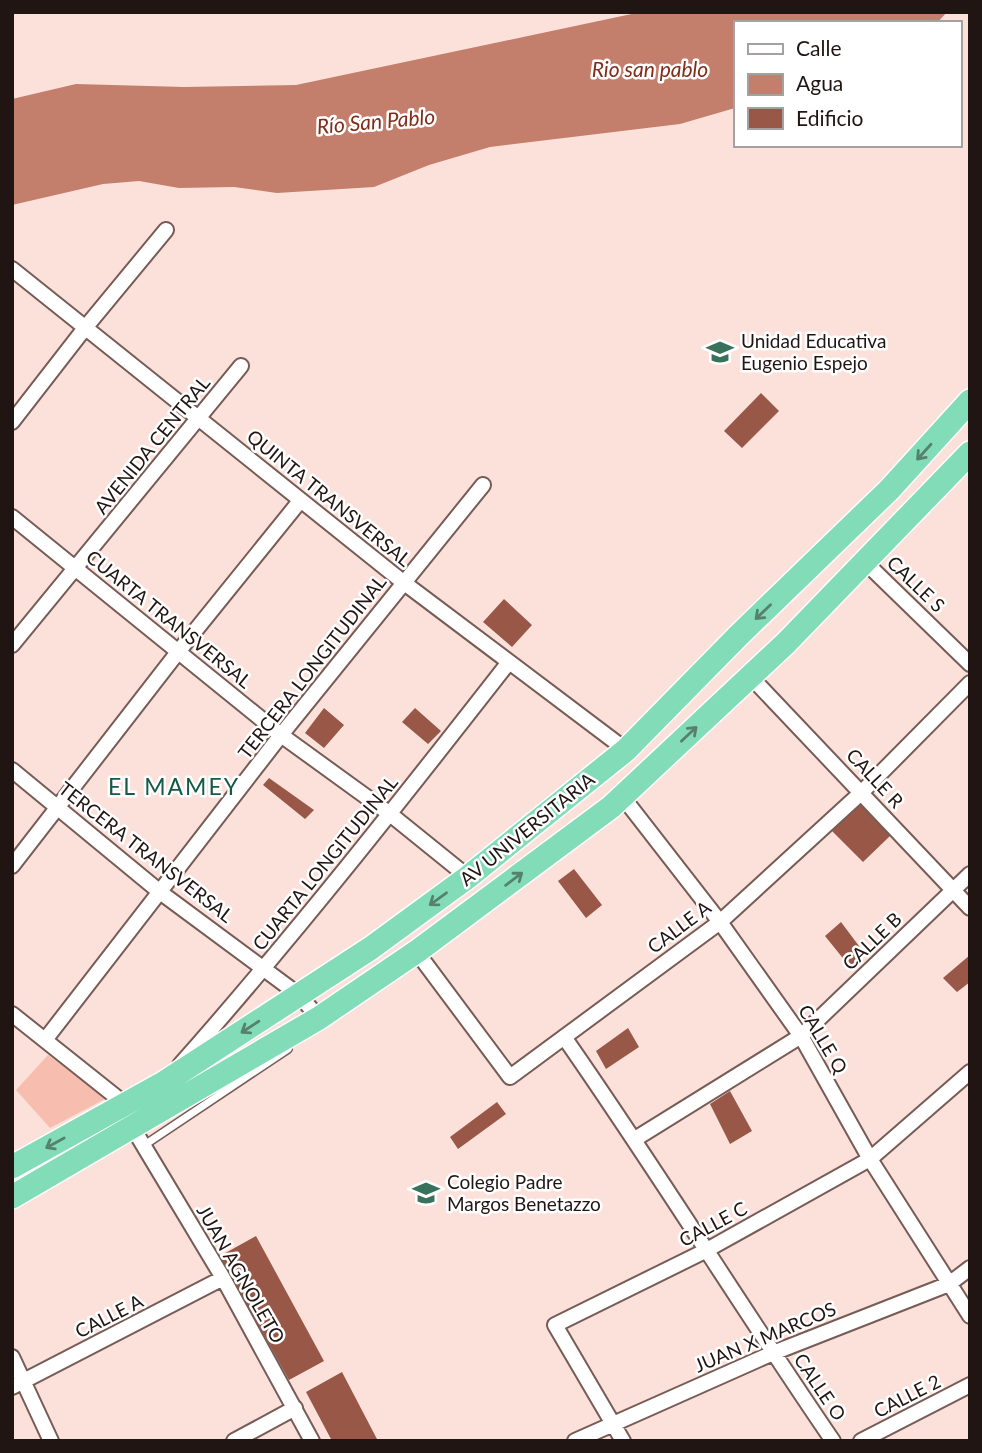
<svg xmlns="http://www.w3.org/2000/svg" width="982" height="1453" font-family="Lato,sans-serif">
<rect width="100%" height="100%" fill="#fbe1da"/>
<path fill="#f7beaf" d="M48 1055 107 1098 50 1128 16 1090Z"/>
<path fill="#c47e6c" d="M641 12H947L937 23H735V108L680 124 490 147 429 165 374 187 277 193 234 187 179 188 139 181 103 184 12 205V99L76 84 184 87 296 85Z"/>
<path fill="#995747" d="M761 393 779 411 742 448 724 431Z
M504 599 532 625 512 647 483 622Z
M324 708 344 725 324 748 305 733Z
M415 708 441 731 428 744 402 722Z
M269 778 314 810 305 819 263 785Z
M862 803 890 836 863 862 832 831Z
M574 869 602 905 586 918 558 881Z
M841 922 865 954 850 967 825 936Z
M970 955V982L957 992 943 978Z
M628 1028 639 1047 606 1069 596 1051Z
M730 1091 752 1131 730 1144 710 1104Z
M497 1102 506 1114 458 1149 450 1137Z
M256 1236 324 1361 289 1380 220 1256Z
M342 1372 378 1441H332L306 1392Z"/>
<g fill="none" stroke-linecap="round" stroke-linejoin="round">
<defs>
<path id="service" d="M143 1146 288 1049"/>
<path id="minor" d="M12 269 403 582 626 750
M12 422 85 328 166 230
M12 517 281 735 390 814 468 877
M865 562 970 664
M12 645 241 366
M751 677 970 908
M12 770 160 892 299 995 319 1018
M622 796 720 922 801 1036 870 1159 970 1316
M12 866 178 652 300 501
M419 950 422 959 510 1077 720 922 862 792 970 683
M12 1014 125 1104
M564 1037C657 1170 741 1307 833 1441
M45 1040 281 735 483 485
M180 1065C295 935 402 799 509 662
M133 1128 223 1278 312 1441
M635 1139 801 1036 970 874
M12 1357 51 1441
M12 1387 223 1278
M234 1441 295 1408
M575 1441 773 1353 949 1284 970 1268
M623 1441 555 1325 705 1251 870 1159 970 1072
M861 1441 970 1385"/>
<path id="trunk" d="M12 1167 165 1082 371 948 468 877 626 750 738 636 889 490 970 401
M12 1197 319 1018 419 950 611 807 786 643 970 453"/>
</defs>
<use href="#service" stroke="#775c55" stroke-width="10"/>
<use href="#minor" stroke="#775c55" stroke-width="18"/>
<use href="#trunk" stroke="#fff" stroke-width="26"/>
<use href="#service" stroke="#fff" stroke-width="7"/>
<use href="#minor" stroke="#fff" stroke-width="14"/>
<use href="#trunk" stroke="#82dcb8" stroke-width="23"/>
</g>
<defs><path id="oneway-shaft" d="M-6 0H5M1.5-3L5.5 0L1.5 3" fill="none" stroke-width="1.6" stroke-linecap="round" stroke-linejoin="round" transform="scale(1.75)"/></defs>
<g stroke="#56826d">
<use href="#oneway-shaft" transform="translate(924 452) rotate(132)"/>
<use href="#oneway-shaft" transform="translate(763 612) rotate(136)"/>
<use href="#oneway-shaft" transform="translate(689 734) rotate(-43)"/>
<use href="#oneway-shaft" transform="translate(514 879) rotate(-37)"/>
<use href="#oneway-shaft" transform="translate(438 899) rotate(144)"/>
<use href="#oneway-shaft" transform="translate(250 1027) rotate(147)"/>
<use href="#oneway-shaft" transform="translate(55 1143) rotate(151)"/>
</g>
<defs>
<symbol id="school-bare" viewBox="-9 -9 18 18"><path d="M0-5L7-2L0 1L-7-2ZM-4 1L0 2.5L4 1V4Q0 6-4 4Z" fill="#38725a" stroke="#fff" stroke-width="2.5" paint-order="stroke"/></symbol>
</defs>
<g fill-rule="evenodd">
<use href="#school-bare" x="701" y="333" width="38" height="38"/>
<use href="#school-bare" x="407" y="1174" width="38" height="38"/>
</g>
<g text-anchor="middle" stroke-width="5" stroke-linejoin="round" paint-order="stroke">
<g font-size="19" fill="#201512" stroke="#fff" text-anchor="start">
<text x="741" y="348">Unidad Educativa<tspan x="741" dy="22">Eugenio Espejo</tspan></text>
<text x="447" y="1189">Colegio Padre<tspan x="447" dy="22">Margos Benetazzo</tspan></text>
</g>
<g font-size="19" fill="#201512" stroke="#fff">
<text transform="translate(152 445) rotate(-51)" y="7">AVENIDA CENTRAL</text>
<text transform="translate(329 498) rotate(39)" y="7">QUINTA TRANSVERSAL</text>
<text transform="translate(916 584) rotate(44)" y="7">CALLE S</text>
<text transform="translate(169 619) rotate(39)" y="7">CUARTA TRANSVERSAL</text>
<text transform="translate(312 667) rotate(-52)" y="7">TERCERA LONGITUDINAL</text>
<text transform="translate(875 778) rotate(47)" y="7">CALLE R</text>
<text transform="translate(527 829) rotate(-39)" y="7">AV UNIVERSITARIA</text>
<text transform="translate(146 852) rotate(38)" y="7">TERCERA TRANSVERSAL</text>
<text transform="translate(325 863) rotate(-51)" y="7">CUARTA LONGITUDINAL</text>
<text transform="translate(679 927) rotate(-37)" y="7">CALLE A</text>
<text transform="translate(872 941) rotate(-44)" y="7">CALLE B</text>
<text transform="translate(823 1039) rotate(59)" y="7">CALLE Q</text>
<text transform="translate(713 1224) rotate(-28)" y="7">CALLE C</text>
<text transform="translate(241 1274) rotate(60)" y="7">JUAN AGNOLETO</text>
<text transform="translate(109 1316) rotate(-27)" y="7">CALLE A</text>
<text transform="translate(765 1337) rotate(-23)" y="7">JUAN X MARCOS</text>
<text transform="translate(820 1387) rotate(56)" y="7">CALLE O</text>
<text transform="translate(907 1396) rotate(-27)" y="7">CALLE 2</text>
</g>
<g font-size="21" font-style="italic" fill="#822d19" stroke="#fff">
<text x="650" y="77">Rio san pablo</text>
<text transform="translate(376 122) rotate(-5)" y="7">Río San Pablo</text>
</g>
<g font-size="23" letter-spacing="2" fill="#135b42" stroke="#fff">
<text x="174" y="795">EL MAMEY</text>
</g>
</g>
<rect width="982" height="1453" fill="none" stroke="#201512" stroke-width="28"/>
<rect x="734" y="21" width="228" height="126" fill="#ffffff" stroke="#a6a1a0" stroke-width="2"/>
<rect x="748" y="44" width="35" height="10" fill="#ffffff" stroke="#a6a1a0" stroke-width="2"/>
<text x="796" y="56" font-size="21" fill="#201512">Calle</text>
<rect x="748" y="74" width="35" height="21" fill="#c47e6c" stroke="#a6a1a0" stroke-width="2"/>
<text x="796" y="91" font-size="21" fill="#201512">Agua</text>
<rect x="748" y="108" width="35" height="21" fill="#995747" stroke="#a6a1a0" stroke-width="2"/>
<text x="796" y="126" font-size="21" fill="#201512">Edificio</text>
</svg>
